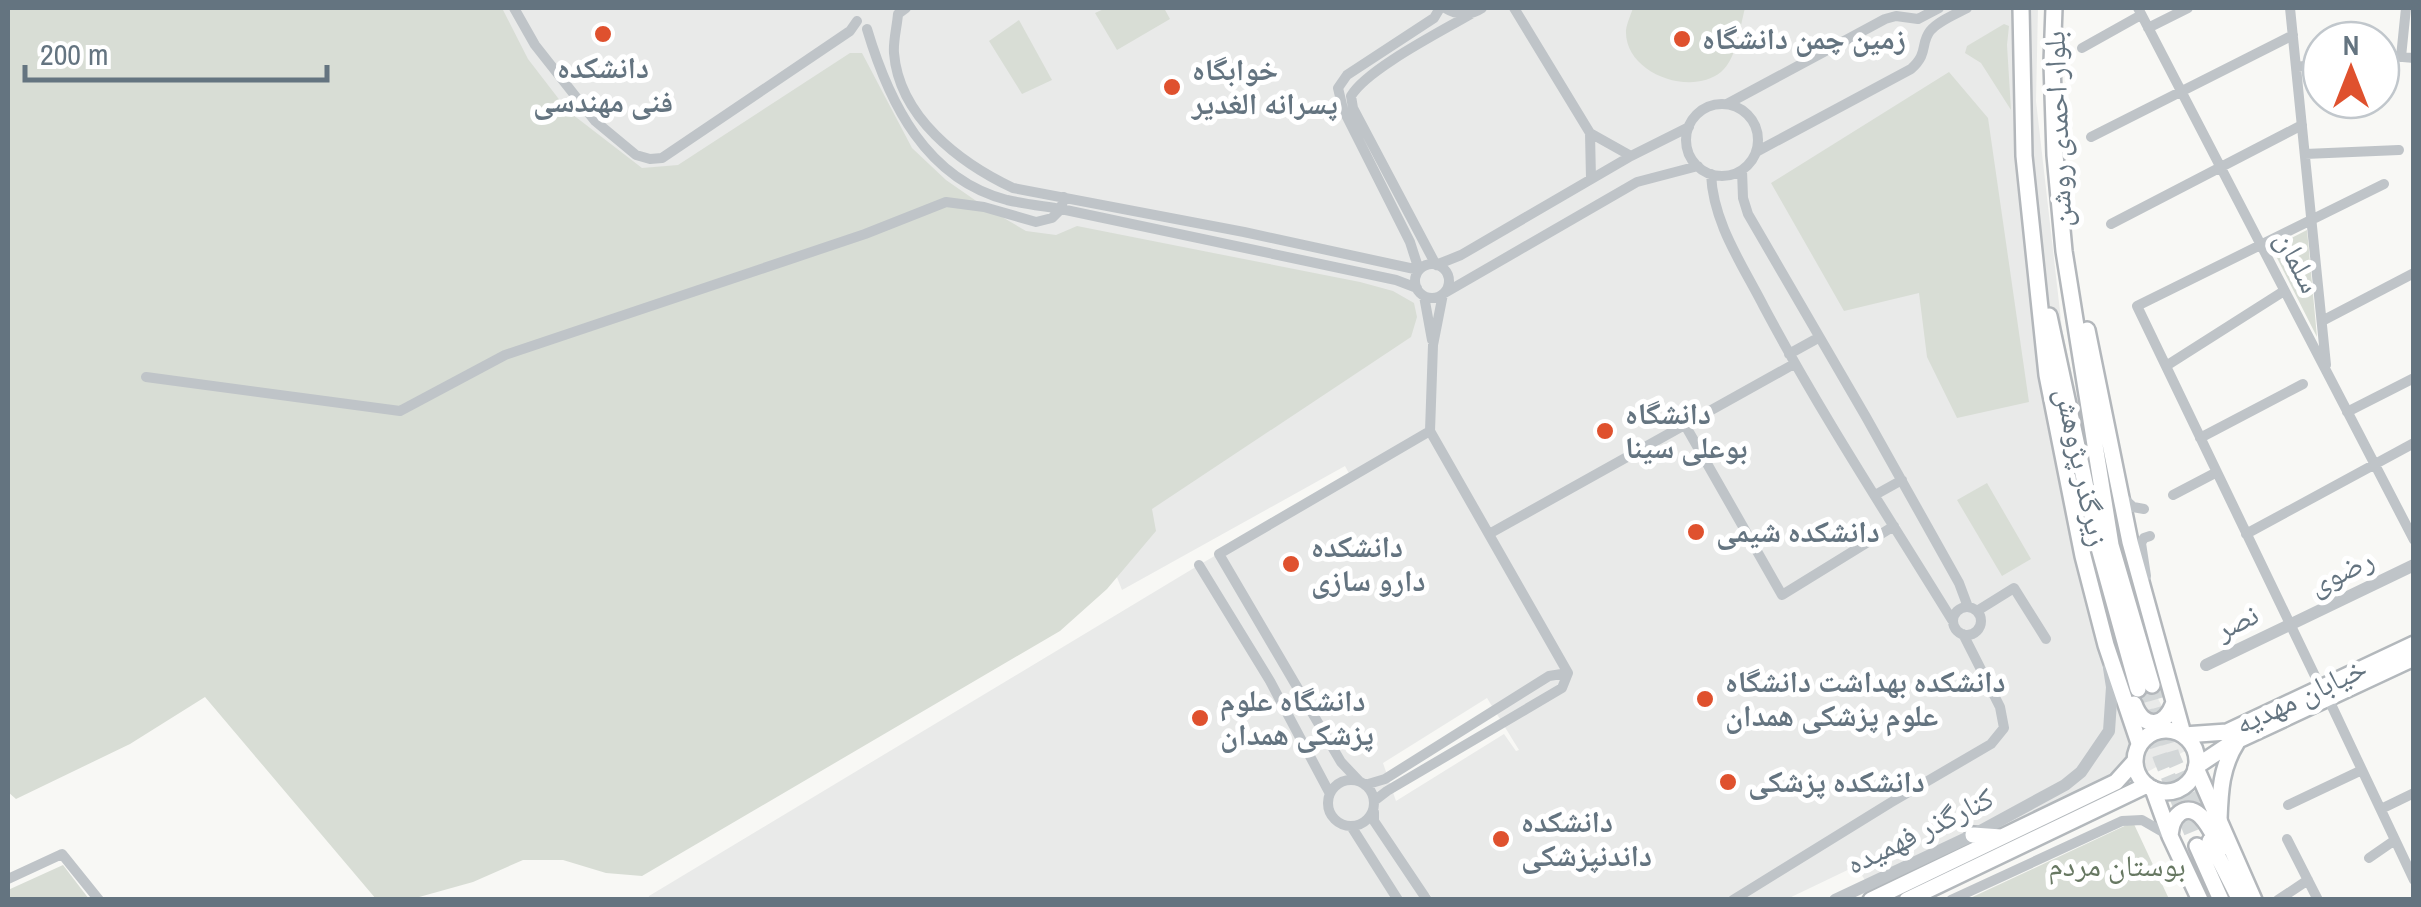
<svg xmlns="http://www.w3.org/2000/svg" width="2421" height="907" font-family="'Archivo Narrow','Noto Naskh Arabic',sans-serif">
<rect width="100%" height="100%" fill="#f8f8f5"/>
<path fill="#e9eae9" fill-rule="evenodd" d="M8 8H2038L2036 101 2062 329 2133 650 2185 751 2097 800 1889 899H1877L1856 866 1785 900H1433L1429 893 1430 899H648L649 896 1199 565 1351 477 1345 466 1122 590 1097 527 741 210ZM1487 698 1519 750 1516 751 1504 734 1396 801 1383 763Z"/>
<path fill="#d8ddd5" d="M8 8H502L528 59 568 111 642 168 678 165 850 53H862L912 148 946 180 985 207 1026 231 1056 235 1077 226 1360 282 1393 291 1414 303 1417 317 1411 337 1152 509 1156 531 1107 589 1060 631 642 876 606 873 563 860H523L473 882 412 899H376L205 697 130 744 16 799 8 792Z
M1106 8H1164L1170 19 1117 50 1095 13Z
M1633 8H1745C1740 26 1737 59 1721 72 1690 97 1624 73 1626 30 1627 23 1631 14 1633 8Z
M1019 20 1052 80 1022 94 989 41Z
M2004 24 2009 26 2007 45 2011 110 1981 63 1965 53 1967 46Z
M1949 72 1988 118 2029 402 1957 418 1927 357 1919 293 1844 311 1771 183Z
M2307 230 2317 337 2272 248Z
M1987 483 2031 559 2002 576 1957 500Z
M2133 822 2169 899 1966 900Z
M63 865 89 899H8V890Z"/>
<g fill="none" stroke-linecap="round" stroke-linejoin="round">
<path stroke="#d3d7d8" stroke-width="15" stroke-dasharray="15 8" stroke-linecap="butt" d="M2152 685 2172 755 2200 819
M2138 689 2161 759 2197 846"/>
<defs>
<path id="primary" d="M2135 761a31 31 0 1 1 62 0a31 31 0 1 1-62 0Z
M2184 735 2227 732 2414 644
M2197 766 2230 744 2414 658
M2219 820C2220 791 2221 767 2237 742
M1973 835 2001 837
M1871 900 2116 782 2134 762
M1907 900 2147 785"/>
<path id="trunk" d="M2021 8 2024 156 2047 375 2083 556 2106 645 2139 743
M2054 8 2052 63 2055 155 2064 251 2111 545 2152 685
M2049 316 2099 548 2138 689
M2087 330 2130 542 2183 734
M2134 704C2143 730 2166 728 2174 702
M2196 768 2254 900
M2153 789 2170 836 2200 900
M2170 836C2171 828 2172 819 2180 813 2200 800 2213 836 2221 848
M2210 841 2240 900
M2197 846 2221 900"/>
</defs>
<use href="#primary" stroke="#b3b8bc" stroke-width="20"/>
<use href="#trunk" stroke="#b3b7bb" stroke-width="20"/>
<path stroke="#bfc4c8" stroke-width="10" d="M514 8 535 45 595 121 636 155 650 159 662 158 850 31 857 21
M906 8 898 14C897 27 893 41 894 53 899 117 960 163 1013 188L1244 232 1419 270 1410 242 1343 109 1338 88 1347 75 1434 18 1440 8
M1445 8C1458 16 1470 16 1482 8
M1514 8 1590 133 1631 156
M2138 8 2414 540
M2290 8 2326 365
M1471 14C1442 31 1367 69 1351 96L1353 108 1436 265 1461 255 1631 156 1689 127
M2148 28 2188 8
M867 29C889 103 926 179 1007 200 1025 204 1043 206 1061 209L1396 280 1417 288
M2082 48 2141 15
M2381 55 2414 58
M2401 57 2406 8
M2296 67 2321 64
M1727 104 1885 19 1896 16 1918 19 1939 8
M1686 140a36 36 0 1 1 72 0a36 36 0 1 1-72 0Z
M1590 133 1591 179
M2091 137 2293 35
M1756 152 1911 69C1929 53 1920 44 1930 31 1938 21 1956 14 1967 8
M2305 154 2399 150
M1742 170 1743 198 1748 214 1866 417 1959 583 1968 607
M1711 174C1713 223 1742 264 1764 307 1821 414 1888 516 1952 620
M2111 224 2302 125
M1415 281a17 17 0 1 1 34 0a17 17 0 1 1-34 0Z
M1424 296 1432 340
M2322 321 2414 273
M1789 354 1818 338
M2166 366 2284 291
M146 377 400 411 505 355 865 234 946 202 984 207 1036 222 1052 218 1061 209 1064 197
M2347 412 2414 378
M1685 425 1782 595 1894 526
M2200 438 2303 384
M1875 495 1902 480
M2173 495 2217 472
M2121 496 2133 507 2144 509
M1489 534 1794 364
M2246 534 2414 443
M1199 565 1270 681 1329 792
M2146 576 2141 543 2144 538 2150 536
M1953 621a14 14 0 1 1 28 0a14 14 0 1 1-28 0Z
M1977 611 2014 588 2046 639
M1568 673 1430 431 1433 345 1443 294 1637 182 1698 166
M2316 678 2137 306 2384 184
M2328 698 2414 880
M1328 803a23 23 0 1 1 46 0a23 23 0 1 1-46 0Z
M1359 781 1341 762 1219 554 1430 431
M1365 785 1385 779 1549 676 1568 673
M1374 801 1387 791 1562 688 1568 673
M2288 805 2362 770
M2381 809 2414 793
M1374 812V821L1427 900
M1351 826 1398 900
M2287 839 2318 900
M2369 858 2395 840
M8 879 62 854 99 900
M1733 900 1890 803 1991 744 2004 728 2000 707 1963 634
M1951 900 2122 821 2142 820 2168 835
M2278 900 2308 880"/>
<path stroke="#bfc4c8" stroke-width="12" d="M2206 665 2414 565
M1835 900 1973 835 2065 785 2081 772 2109 731 2112 687 2109 668"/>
<use href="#primary" stroke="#fff" stroke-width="15"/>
<use href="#trunk" stroke="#fff" stroke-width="15"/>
</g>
<g fill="#df512e" stroke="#fff" stroke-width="4">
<circle cx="603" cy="34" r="10"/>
<circle cx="1682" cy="39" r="10"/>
<circle cx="1172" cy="87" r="10"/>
<circle cx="1605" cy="431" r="10"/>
<circle cx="1696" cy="532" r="10"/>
<circle cx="1291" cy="564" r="10"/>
<circle cx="1705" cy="699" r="10"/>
<circle cx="1200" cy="718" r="10"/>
<circle cx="1728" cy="782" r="10"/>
<circle cx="1501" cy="839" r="10"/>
</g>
<g text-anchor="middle" stroke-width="10" stroke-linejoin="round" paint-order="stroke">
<g font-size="30" font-weight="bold" fill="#647480" stroke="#fff" text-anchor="start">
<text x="1702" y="49">زمین چمن دانشگاه</text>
<text x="603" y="78" text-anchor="middle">دانشکده<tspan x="603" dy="34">فنی مهندسی</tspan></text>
<text x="1192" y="80">خوابگاه<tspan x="1192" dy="34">پسرانه الغدیر</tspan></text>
<text x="1625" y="424">دانشگاه<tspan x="1625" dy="34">بوعلی سینا</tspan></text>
<text x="1716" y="542">دانشکده شیمی</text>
<text x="1311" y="557">دانشکده<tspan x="1311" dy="34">دارو سازی</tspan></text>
<text x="1725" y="692">دانشکده بهداشت دانشگاه<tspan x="1725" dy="34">علوم پزشکی همدان</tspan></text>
<text x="1220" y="711">دانشگاه علوم<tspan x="1220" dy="34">پزشکی همدان</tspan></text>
<text x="1748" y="792">دانشکده پزشکی</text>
<text x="1521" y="832">دانشکده<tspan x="1521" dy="34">داندنپزشکی</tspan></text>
</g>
<g font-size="30" fill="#647480" stroke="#fff">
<text transform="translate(2058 129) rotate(-92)" y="10">بلوار احمدی روشن</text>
<text transform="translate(2298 262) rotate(63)" y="10">سلمان</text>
<text transform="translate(2082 467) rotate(78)" y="10">زیرگذر پژوهش</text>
<text transform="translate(2341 572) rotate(-26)" y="10">رضوی</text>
<text transform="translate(2237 622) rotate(-26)" y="10">نصر</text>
<text transform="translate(2301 696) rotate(-25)" y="10">خیابان مهدیه</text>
<text transform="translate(1920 831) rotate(-26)" y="10">کنارگذر فهمیده</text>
</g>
<g font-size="30" fill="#677862" stroke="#fff">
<text x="2117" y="876">بوستان مردم</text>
</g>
</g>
<rect width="2421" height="907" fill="none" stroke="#647480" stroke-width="20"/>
<g transform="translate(2351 70)"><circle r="48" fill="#ffffff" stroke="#c1c7cc" stroke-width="2.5"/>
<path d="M0-8L18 38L0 25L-18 38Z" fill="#df512e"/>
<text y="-15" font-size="28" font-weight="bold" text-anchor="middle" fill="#647480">N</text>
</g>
<path d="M25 65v15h302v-15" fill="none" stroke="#647480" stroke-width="5"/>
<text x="40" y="65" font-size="30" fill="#647480" stroke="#ffffff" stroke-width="8" paint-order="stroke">200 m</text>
</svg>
